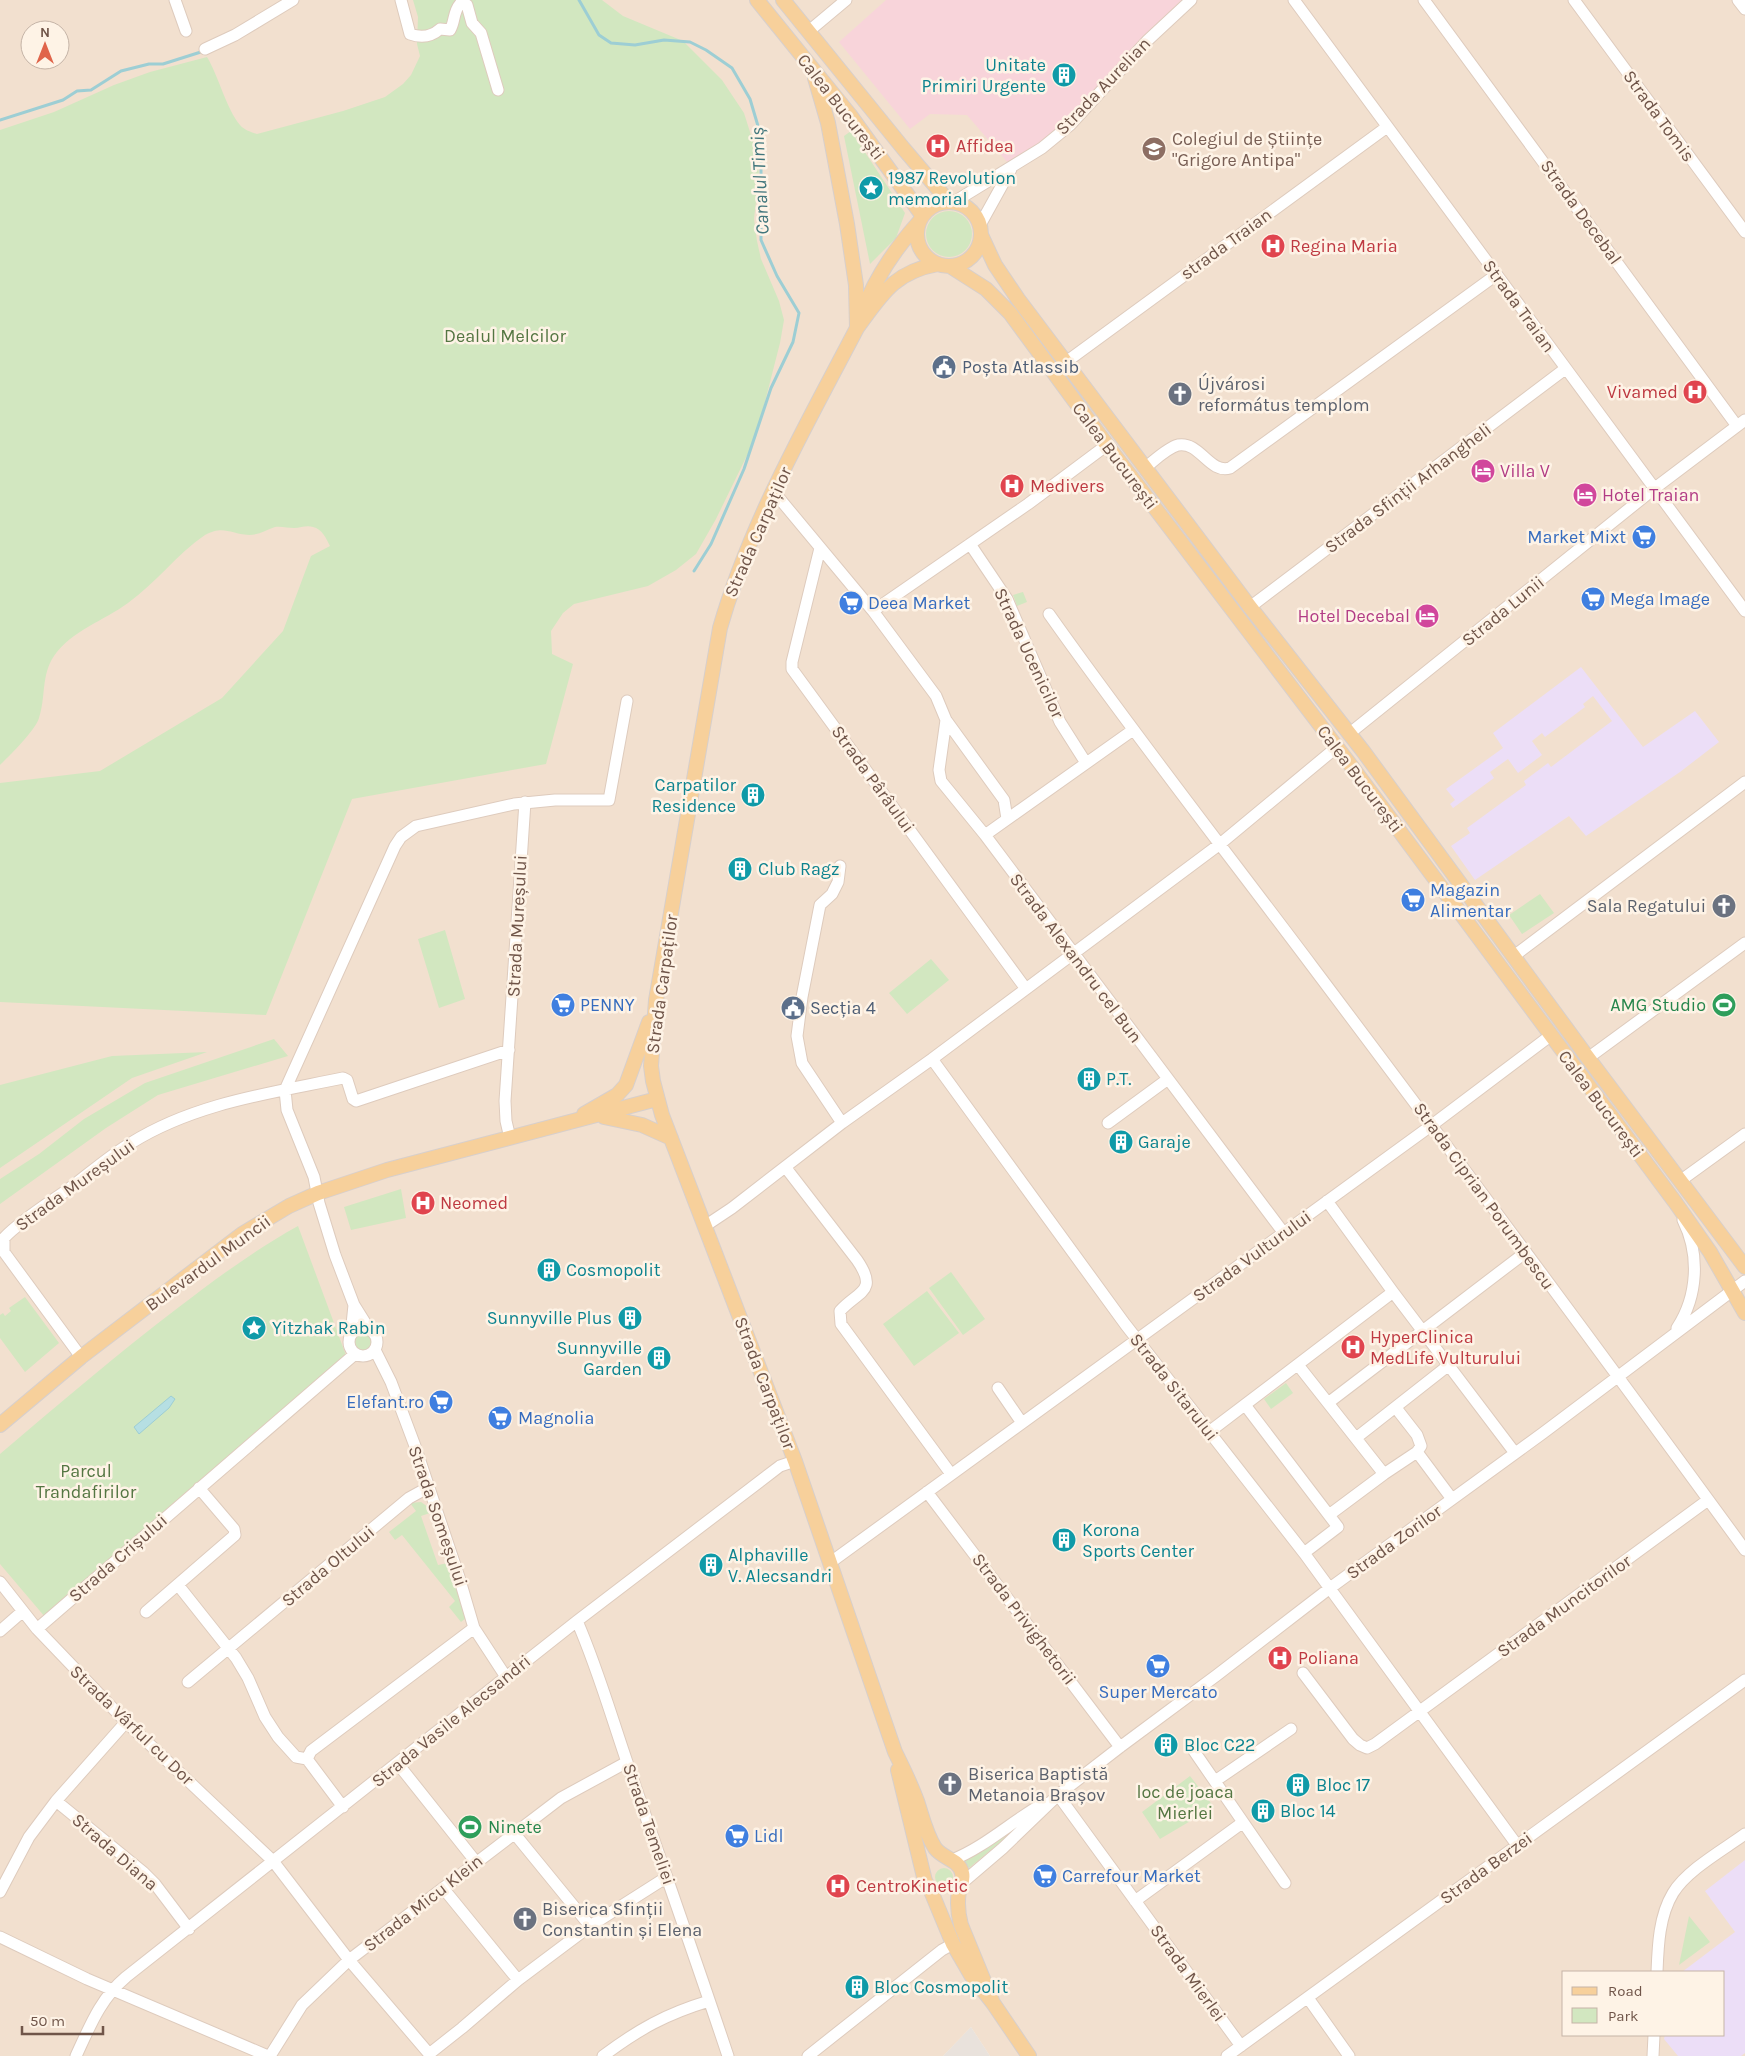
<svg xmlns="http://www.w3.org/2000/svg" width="1745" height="2056" font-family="Karla,sans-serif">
<rect width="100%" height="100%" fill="#fbefe0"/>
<path fill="#f2e0cf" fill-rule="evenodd" d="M0 0H1745V2056H990L971 2027 943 2056H0ZM30 30H60V60H30ZM1564 1972H1724V2035H1564Z"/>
<path fill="#e9e2dc" d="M971 2027 990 2056H943Z"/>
<path fill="#ecdef7" d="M1581 667 1643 747 1695 711 1719 742 1680 772 1586 836 1569 816 1475 880 1451 846 1470 833 1467 828 1526 785 1524 781 1548 763 1551 767 1612 721 1593 696 1583 704 1585 707 1545 737 1542 733 1532 741 1542 755 1518 773 1508 759 1490 772 1494 778 1453 808 1450 804 1455 800 1446 789 1503 748 1493 733Z
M1745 1860V2053L1741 2056H1678L1664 2039 1665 2035H1724V1972H1682L1735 1932 1705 1891Z"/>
<path fill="#f8d4da" d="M886 0H1184L1140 40 1066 122 1030 150 1008 163 967 115 930 114 910 129 839 42Z"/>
<path fill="#d2e7c0" d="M413 0H602L623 16 683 41 722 80 744 113 756 151 759 175 754 219 757 241 761 259 779 301 784 320 780 343 756 437 716 519 696 554 676 570 648 586 574 604 563 613 551 631 552 654 573 664 546 764 352 799 266 1015 0 1002V783L100 771 222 698 283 631 311 556 330 546C326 538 322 529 313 527 306 525 301 528 294 528 288 528 281 526 275 527 266 530 259 535 249 535 230 534 224 525 205 535 177 554 156 583 128 603 105 620 71 631 54 656 41 675 46 697 39 718 35 731 10 755 0 765V130L54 112 114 85 150 72 207 57C219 77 226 108 240 125 244 130 251 132 257 134L343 111 385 97 403 84 411 75 420 56 417 44 418 17Z
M851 131 905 213 896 238 870 264 844 136Z
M926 234a23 23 0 1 1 46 0a23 23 0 1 1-46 0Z
M1023 592 1027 602 1017 606 1013 595Z
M1540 894 1554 913 1522 934 1509 915Z
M445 930 465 999 439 1008 418 939Z
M931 959 949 980 907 1014 889 993Z
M274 1039 288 1056 158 1095 106 1128 0 1204V1179L39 1154 84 1119 145 1083Z
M207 1052 132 1078 0 1168V1085L112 1056Z
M401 1189 406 1218 351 1230 344 1207Z
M298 1226 347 1358 45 1617 0 1564V1454C59 1404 117 1354 179 1307 217 1278 256 1249 298 1226Z
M951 1272 985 1319 963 1335 929 1288Z
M927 1291 959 1333 914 1366 883 1324Z
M25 1297 59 1343 25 1372 0 1338V1315L3 1313 5 1316 11 1311 9 1308Z
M352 1342a11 11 0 1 1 22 0a11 11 0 1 1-22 0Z
M1286 1383 1293 1393 1271 1409 1264 1399Z
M421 1502 428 1507 430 1513 421 1516 438 1565 448 1563 466 1618 461 1622 449 1607 455 1601 402 1535 395 1540 389 1532 416 1511 410 1503Z
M1190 1776 1214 1807 1160 1839 1142 1812Z
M1019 1823 1021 1825 969 1868 964 1860Z
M935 1877a9 9 0 1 1 18 0a9 9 0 1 1-18 0Z
M1689 1916 1710 1942 1679 1965Z"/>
<path fill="#b6dfe3" stroke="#9dced4" d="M171 1396 175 1399 169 1408 139 1434 134 1427Z"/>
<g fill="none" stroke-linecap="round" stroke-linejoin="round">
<path stroke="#9dced4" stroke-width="3" d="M579 0 599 35 611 43 635 45 664 40 690 42 706 50 732 68 750 99 758 126 761 151V240L777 276 799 313 793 342 771 388 744 469 711 544 694 571
M0 120 63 100 77 91 91 90 121 71 149 64H163L204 51"/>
<defs>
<path id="minor" d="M175 0 186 31
M401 0 410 34C421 38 431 37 440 29L450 30C455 22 453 12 460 4L467 5 472 23 481 33 498 90
M1294 0 1745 611
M1424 0 1737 426
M1574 0 1745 232
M1738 0 1745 9
M809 31 846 0
M205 49 235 35 293 0
M954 202 1042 148 1070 125 1148 40 1191 0
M980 225 1011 169
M1066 362 1387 127
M1146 467C1155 460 1167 448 1178 445 1200 441 1209 474 1230 468L1496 275
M774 492 873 611 936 696 946 720 1004 800 1007 819
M970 544 1007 599 1060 722 1086 763
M820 548 792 662V669L1026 989
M1250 607 1565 369
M873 611 1028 504 1107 445
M1049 614C1134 734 1224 849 1312 966 1458 1160 1602 1354 1745 1550
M946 720 939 770 941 781 985 835 1283 1232
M1350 733 1655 488 1745 420
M985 835 1133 730
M840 866 838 882 832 894 820 905 802 997 797 1036 802 1063 842 1123
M1514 956 1745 782
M1588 1058 1745 943
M932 1059 1125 1324 1304 1553 1517 1845
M1108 1123 1168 1079
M510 1138 506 1121 505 1101 525 802
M786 1168 857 1260C879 1292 858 1291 840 1311L841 1324 951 1474
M1680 1181 1745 1134
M1327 1201 1393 1292 1515 1453
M705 1226 732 1208 842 1123 932 1059 1220 844 1337 747
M349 1342a14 14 0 1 1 28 0a14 14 0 1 1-28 0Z
M1677 1328C1698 1296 1700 1254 1683 1220
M369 1329 354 1305 335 1255 319 1203 314 1177 287 1110 285 1090 395 846 401 837 416 826 514 804 555 800H609L627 701
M351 1334 354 1305
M375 1350 391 1382 415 1446 459 1577 474 1628 506 1677
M81 1357 4 1252V1238C21 1220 49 1203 70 1188 90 1173 109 1156 131 1143 195 1103 271 1093 343 1078L347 1080 353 1099 356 1101 509 1050
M1298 1365 1384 1474 1417 1452 1421 1446 1417 1435 1396 1408
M998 1388 1022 1423
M1328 1403 1526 1252
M1245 1405 1338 1527 1304 1553
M1209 1432 1393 1292
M1356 1438 1449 1365
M1417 1452 1452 1499
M927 1492 1120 1747
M1329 1515 1384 1474
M831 1562 1432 1125 1550 1036
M0 1582 37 1629 126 1722 273 1861 349 1960 431 2056
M178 1585 236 1658 248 1678 265 1717 278 1737 296 1757 307 1759
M146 1612 235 1535 234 1529 199 1488
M577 1621C598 1669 612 1719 629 1768 662 1864 696 1960 728 2056
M37 1629 355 1354
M0 1631 23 1611
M1303 1673 1353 1739 1360 1745 1367 1748 1375 1744 1708 1500
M188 1682 409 1498 429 1487
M1194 1751 1285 1883
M398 1764 476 1862
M1215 1781 1291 1729
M1058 1795 1241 2046
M56 1801 143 1872 155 1884 189 1929
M343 1807 307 1759 311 1751 474 1628
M514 1833 590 1926
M952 1860C985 1847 1012 1821 1044 1803
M962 1883 1003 1848 1058 1795 1120 1747 1217 1675 1330 1588 1543 1433 1745 1281
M443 1888 518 1980
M0 1892 29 1837 56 1801 126 1722
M1135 1901 1242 1823
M0 1937 87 1979 268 2056
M1657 1972C1658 1946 1659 1916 1673 1893 1687 1870 1723 1850 1745 1834
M1308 1998 1349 2056
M429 2054 462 2028 518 1980 590 1926 667 1877
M76 2056C90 2026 100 1999 126 1977L577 1621 780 1466 795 1461
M270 2056 302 2005 349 1960 561 1798 627 1762
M603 2056C639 2029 666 2014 709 2001
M808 2056 942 1950 953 1944
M1227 2056 1745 1680
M1653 2056 1654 2035"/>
<path id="major" d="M757 0 850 115 922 215
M783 0 903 148 949 202
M815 78 828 123 847 224 856 285 857 328
M917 234a32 32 0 1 1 64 0a32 32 0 1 1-64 0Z
M981 235 995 265 1018 299 1250 607 1363 751 1588 1058 1745 1267
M938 264C894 272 882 294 857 328 807 424 750 523 720 628L656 1000 651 1066 653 1081 662 1115 795 1461 895 1752C903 1768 911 1785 917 1801 922 1816 926 1834 935 1848 943 1859 959 1859 962 1873 964 1880 960 1885 959 1891 957 1903 958 1914 961 1925L993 2003
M950 266 986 289 1010 313 1107 445 1349 763 1675 1202 1710 1252 1745 1313
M862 313C875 278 894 250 919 222
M584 1114 617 1095 626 1085 649 1022
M604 1117 642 1125 671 1138
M0 1425 81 1357 242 1234 289 1206 318 1193 387 1170 657 1099
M898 1770 925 1881 931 1891 953 1944 971 1975 993 2003 1029 2056"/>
</defs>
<use href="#minor" stroke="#decbbd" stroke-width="13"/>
<use href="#major" stroke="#d7cfcc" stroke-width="16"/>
<use href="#minor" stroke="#fff" stroke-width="11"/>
<use href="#major" stroke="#f7d09b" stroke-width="14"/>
</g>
<defs>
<symbol id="building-disc" viewBox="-11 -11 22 22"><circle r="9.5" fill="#0f9aa8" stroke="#fef3e6"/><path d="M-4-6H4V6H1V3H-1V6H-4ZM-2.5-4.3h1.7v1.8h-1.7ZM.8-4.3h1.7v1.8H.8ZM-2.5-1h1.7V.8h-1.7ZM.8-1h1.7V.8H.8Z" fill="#fff"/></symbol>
<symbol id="hospital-disc" viewBox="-11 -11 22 22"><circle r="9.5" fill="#e0444e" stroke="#fef3e6"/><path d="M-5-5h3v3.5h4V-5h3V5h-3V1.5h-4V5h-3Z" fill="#fff"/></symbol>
<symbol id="school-disc" viewBox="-11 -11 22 22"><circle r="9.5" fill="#8d6e63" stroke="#fef3e6"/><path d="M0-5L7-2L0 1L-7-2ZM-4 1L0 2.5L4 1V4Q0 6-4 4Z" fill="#fff"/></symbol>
<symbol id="sight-disc" viewBox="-11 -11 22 22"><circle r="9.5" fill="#0f9aa8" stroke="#fef3e6"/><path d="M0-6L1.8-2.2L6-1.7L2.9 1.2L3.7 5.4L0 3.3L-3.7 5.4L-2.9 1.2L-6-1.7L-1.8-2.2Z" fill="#fff"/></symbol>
<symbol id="civic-disc" viewBox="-11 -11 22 22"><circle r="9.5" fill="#5c6f8a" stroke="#fef3e6"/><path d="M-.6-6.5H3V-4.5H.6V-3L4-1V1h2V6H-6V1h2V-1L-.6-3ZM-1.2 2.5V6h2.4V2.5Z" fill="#fff"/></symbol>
<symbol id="church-disc" viewBox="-11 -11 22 22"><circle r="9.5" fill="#6b7280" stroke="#fef3e6"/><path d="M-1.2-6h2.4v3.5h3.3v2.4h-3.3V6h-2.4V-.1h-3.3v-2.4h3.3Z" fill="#fff"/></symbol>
<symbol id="hotel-disc" viewBox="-11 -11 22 22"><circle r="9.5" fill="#d1479c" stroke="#fef3e6"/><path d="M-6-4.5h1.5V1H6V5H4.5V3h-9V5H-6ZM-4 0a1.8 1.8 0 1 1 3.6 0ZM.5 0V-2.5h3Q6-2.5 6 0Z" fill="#fff"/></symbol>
<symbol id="supermarket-disc" viewBox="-11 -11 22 22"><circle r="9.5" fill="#3f7fe0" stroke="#fef3e6"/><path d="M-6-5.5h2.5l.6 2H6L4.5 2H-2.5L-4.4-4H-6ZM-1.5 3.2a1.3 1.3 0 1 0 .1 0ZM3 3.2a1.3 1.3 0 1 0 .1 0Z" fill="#fff"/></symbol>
<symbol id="stadium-disc" viewBox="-11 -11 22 22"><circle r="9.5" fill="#2e9e5b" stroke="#fef3e6"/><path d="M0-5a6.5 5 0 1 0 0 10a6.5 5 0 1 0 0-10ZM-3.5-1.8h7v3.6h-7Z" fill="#fff"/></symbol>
</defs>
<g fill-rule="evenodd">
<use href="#building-disc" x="1050" y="61" width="28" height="28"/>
<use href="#hospital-disc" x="924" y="132" width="28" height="28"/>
<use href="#school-disc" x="1140" y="135" width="28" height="28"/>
<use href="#sight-disc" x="857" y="174" width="28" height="28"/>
<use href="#hospital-disc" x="1259" y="232" width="28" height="28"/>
<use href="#civic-disc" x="930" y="353" width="28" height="28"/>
<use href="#hospital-disc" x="1681" y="378" width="28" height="28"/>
<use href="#church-disc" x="1166" y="380" width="28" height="28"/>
<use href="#hotel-disc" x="1469" y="457" width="28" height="28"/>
<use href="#hospital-disc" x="998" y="472" width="28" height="28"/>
<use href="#hotel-disc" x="1571" y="481" width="28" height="28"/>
<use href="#supermarket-disc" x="1630" y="523" width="28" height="28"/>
<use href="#supermarket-disc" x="1579" y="585" width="28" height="28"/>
<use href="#supermarket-disc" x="837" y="589" width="28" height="28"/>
<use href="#hotel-disc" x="1413" y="602" width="28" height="28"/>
<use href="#building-disc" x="739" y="781" width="28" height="28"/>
<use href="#building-disc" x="726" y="855" width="28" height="28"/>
<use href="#supermarket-disc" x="1399" y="886" width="28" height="28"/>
<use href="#church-disc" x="1710" y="892" width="28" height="28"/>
<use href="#supermarket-disc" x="549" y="991" width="28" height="28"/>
<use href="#stadium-disc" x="1710" y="991" width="28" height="28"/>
<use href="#civic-disc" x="779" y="994" width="28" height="28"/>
<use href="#building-disc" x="1075" y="1065" width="28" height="28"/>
<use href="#building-disc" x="1107" y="1128" width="28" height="28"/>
<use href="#hospital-disc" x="409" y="1189" width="28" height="28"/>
<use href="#building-disc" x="535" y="1256" width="28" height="28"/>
<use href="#building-disc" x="616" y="1304" width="28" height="28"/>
<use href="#sight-disc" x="240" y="1314" width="28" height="28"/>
<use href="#hospital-disc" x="1339" y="1333" width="28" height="28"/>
<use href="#building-disc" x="645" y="1344" width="28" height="28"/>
<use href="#supermarket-disc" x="427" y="1388" width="28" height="28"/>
<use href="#supermarket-disc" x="486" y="1404" width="28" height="28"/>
<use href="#building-disc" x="1050" y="1526" width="28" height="28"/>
<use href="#building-disc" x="697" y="1551" width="28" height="28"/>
<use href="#hospital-disc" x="1266" y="1644" width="28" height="28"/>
<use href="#supermarket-disc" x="1144" y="1652" width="28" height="28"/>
<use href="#building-disc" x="1152" y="1731" width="28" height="28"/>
<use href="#church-disc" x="936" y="1770" width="28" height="28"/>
<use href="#building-disc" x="1284" y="1771" width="28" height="28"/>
<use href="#building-disc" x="1249" y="1797" width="28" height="28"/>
<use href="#stadium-disc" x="456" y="1813" width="28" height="28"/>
<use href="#supermarket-disc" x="723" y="1822" width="28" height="28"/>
<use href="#supermarket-disc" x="1031" y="1862" width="28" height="28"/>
<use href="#hospital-disc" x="824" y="1872" width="28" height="28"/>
<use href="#church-disc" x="511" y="1905" width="28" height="28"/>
<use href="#building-disc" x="843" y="1973" width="28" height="28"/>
</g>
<g text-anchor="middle" stroke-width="5" stroke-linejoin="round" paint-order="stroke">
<g font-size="18" fill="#0d838f" stroke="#fef3e6" text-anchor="start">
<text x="1046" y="71" text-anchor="end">Unitate<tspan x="1046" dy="21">Primiri Urgente</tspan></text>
<text x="888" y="184">1987 Revolution<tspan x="888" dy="21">memorial</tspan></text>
<text x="736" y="791" text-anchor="end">Carpatilor<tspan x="736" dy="21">Residence</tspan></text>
<text x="758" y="875">Club Ragz</text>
<text x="1106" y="1085">P.T.</text>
<text x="1138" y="1148">Garaje</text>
<text x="566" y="1276">Cosmopolit</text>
<text x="612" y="1324" text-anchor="end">Sunnyville Plus</text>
<text x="272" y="1334">Yitzhak Rabin</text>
<text x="642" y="1354" text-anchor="end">Sunnyville<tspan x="642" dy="21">Garden</tspan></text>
<text x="1082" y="1536">Korona<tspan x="1082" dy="21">Sports Center</tspan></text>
<text x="728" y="1561">Alphaville<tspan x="728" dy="21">V. Alecsandri</tspan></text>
<text x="1184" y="1751">Bloc C22</text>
<text x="1316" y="1791">Bloc 17</text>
<text x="1280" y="1817">Bloc 14</text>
<text x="874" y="1993">Bloc Cosmopolit</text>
</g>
<g font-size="18" fill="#705549" stroke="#fef3e6">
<text transform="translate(1103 86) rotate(-46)" y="6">Strada Aurelian</text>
<text transform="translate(841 107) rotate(52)" y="6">Calea București</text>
<text transform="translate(1659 116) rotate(54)" y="6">Strada Tomis</text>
<text transform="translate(1581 212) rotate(54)" y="6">Strada Decebal</text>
<text transform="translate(1226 244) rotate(-36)" y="6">strada Traian</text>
<text transform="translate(1519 306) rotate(54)" y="6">Strada Traian</text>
<text transform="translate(1115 456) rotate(53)" y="6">Calea București</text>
<text transform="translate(1408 488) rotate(-37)" y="6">Strada Sfinții Arhangheli</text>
<text transform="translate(758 532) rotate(-66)" y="6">Strada Carpaților</text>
<text transform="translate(1503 611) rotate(-39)" y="6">Strada Lunii</text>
<text transform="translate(1029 653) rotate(65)" y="6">Strada Ucenicilor</text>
<text transform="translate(873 779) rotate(54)" y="6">Strada Pârâului</text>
<text transform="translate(1360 779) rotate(53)" y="6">Calea București</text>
<text transform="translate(517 926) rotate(-87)" y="6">Strada Mureșului</text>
<text transform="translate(1076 958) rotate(53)" y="6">Strada Alexandru cel Bun</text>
<text transform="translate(662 984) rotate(-82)" y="6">Strada Carpaților</text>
<text transform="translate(1601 1104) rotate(53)" y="6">Calea București</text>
<text transform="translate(75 1185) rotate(-36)" y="6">Strada Mureșului</text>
<text transform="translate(1484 1196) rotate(54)" y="6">Strada Ciprian Porumbescu</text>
<text transform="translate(1252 1256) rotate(-36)" y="6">Strada Vulturului</text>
<text transform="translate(208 1263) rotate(-36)" y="6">Bulevardul Muncii</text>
<text transform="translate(765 1383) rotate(69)" y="6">Strada Carpaților</text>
<text transform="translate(1174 1387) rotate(52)" y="6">Strada Sitarului</text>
<text transform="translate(438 1516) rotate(71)" y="6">Strada Someșului</text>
<text transform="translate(1394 1542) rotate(-36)" y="6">Strada Zorilor</text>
<text transform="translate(118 1558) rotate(-41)" y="6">Strada Crișului</text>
<text transform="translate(328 1566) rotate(-40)" y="6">Strada Oltului</text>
<text transform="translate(1564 1606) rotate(-36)" y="6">Strada Muncitorilor</text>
<text transform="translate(1024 1619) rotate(53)" y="6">Strada Privighetorii</text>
<text transform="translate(451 1721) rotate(-39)" y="6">Strada Vasile Alecsandri</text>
<text transform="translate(132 1725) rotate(44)" y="6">Strada Vârful cu Dor</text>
<text transform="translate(649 1824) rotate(71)" y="6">Strada Temeliei</text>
<text transform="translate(115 1852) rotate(41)" y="6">Strada Diana</text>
<text transform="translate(1486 1868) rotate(-36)" y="6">Strada Berzei</text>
<text transform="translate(423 1903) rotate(-38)" y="6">Strada Micu Klein</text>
<text transform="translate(1188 1973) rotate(54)" y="6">Strada Mierlei</text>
</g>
<g font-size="18" fill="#785e54" stroke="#fef3e6" text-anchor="start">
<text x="1172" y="145">Colegiul de Științe<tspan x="1172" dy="21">"Grigore Antipa"</tspan></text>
</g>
<g font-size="18" fill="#be3a42" stroke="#fef3e6" text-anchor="start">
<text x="956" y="152">Affidea</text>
<text x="1290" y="252">Regina Maria</text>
<text x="1678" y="398" text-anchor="end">Vivamed</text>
<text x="1030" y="492">Medivers</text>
<text x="440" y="1209">Neomed</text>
<text x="1370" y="1343">HyperClinica<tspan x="1370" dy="21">MedLife Vulturului</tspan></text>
<text x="1298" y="1664">Poliana</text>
<text x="856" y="1892">CentroKinetic</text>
</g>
<g font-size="18" fill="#547642" stroke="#fef3e6">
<text x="505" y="342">Dealul Melcilor</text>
<text x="86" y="1477">Parcul<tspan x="86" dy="21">Trandafirilor</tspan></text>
<text x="1185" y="1798">loc de joaca<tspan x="1185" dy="21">Mierlei</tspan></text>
</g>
<g font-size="18" fill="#4e5e75" stroke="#fef3e6" text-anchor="start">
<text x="962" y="373">Poșta Atlassib</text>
<text x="810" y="1014">Secția 4</text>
</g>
<g font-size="18" fill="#5b616d" stroke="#fef3e6" text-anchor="start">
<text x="1198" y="390">Újvárosi<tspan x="1198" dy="21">református templom</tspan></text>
<text x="1706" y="912" text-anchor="end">Sala Regatului</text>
<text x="968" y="1780">Biserica Baptistă<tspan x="968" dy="21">Metanoia Brașov</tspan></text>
<text x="542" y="1915">Biserica Sfinții<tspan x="542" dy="21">Constantin și Elena</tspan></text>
</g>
<g font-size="18" fill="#b23c85" stroke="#fef3e6" text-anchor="start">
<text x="1500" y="477">Villa V</text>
<text x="1602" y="501">Hotel Traian</text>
<text x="1410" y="622" text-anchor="end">Hotel Decebal</text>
</g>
<g font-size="18" fill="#366cbe" stroke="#fef3e6" text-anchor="start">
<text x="1626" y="543" text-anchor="end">Market Mixt</text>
<text x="1610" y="605">Mega Image</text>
<text x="868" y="609">Deea Market</text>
<text x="1430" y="896">Magazin<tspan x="1430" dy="21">Alimentar</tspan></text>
<text x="580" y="1011">PENNY</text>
<text x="424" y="1408" text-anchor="end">Elefant.ro</text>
<text x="518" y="1424">Magnolia</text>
<text x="1158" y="1698" text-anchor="middle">Super Mercato</text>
<text x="754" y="1842">Lidl</text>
<text x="1062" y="1882">Carrefour Market</text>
</g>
<g font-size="18" fill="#27864d" stroke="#fef3e6" text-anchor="end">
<text x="1706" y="1011">AMG Studio</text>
<text x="488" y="1833" text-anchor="start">Ninete</text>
</g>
<g font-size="19" font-style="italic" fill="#41767c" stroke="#fef3e6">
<text transform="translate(759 181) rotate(-93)" y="7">Canalul Timiș</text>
</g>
</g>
<rect x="1562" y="1971" width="162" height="65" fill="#fef3e6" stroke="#c5b4a7"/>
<rect x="1572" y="1987" width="25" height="8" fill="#f7d09b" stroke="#c5b4a7"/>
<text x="1608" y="1996" font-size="15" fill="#705549">Road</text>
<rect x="1572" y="2008" width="25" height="15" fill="#d2e7c0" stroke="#c5b4a7"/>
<text x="1608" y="2021" font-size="15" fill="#705549">Park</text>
<g transform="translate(45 45)"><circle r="24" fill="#fef3e6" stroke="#c5b4a7"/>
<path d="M0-4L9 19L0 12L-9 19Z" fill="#e0644a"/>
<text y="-8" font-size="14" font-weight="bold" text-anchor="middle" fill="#705549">N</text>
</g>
<path d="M22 2026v8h81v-8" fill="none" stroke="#705549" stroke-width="2.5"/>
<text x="30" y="2026" font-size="15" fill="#705549" stroke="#fef3e6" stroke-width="4" paint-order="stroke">50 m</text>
</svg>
